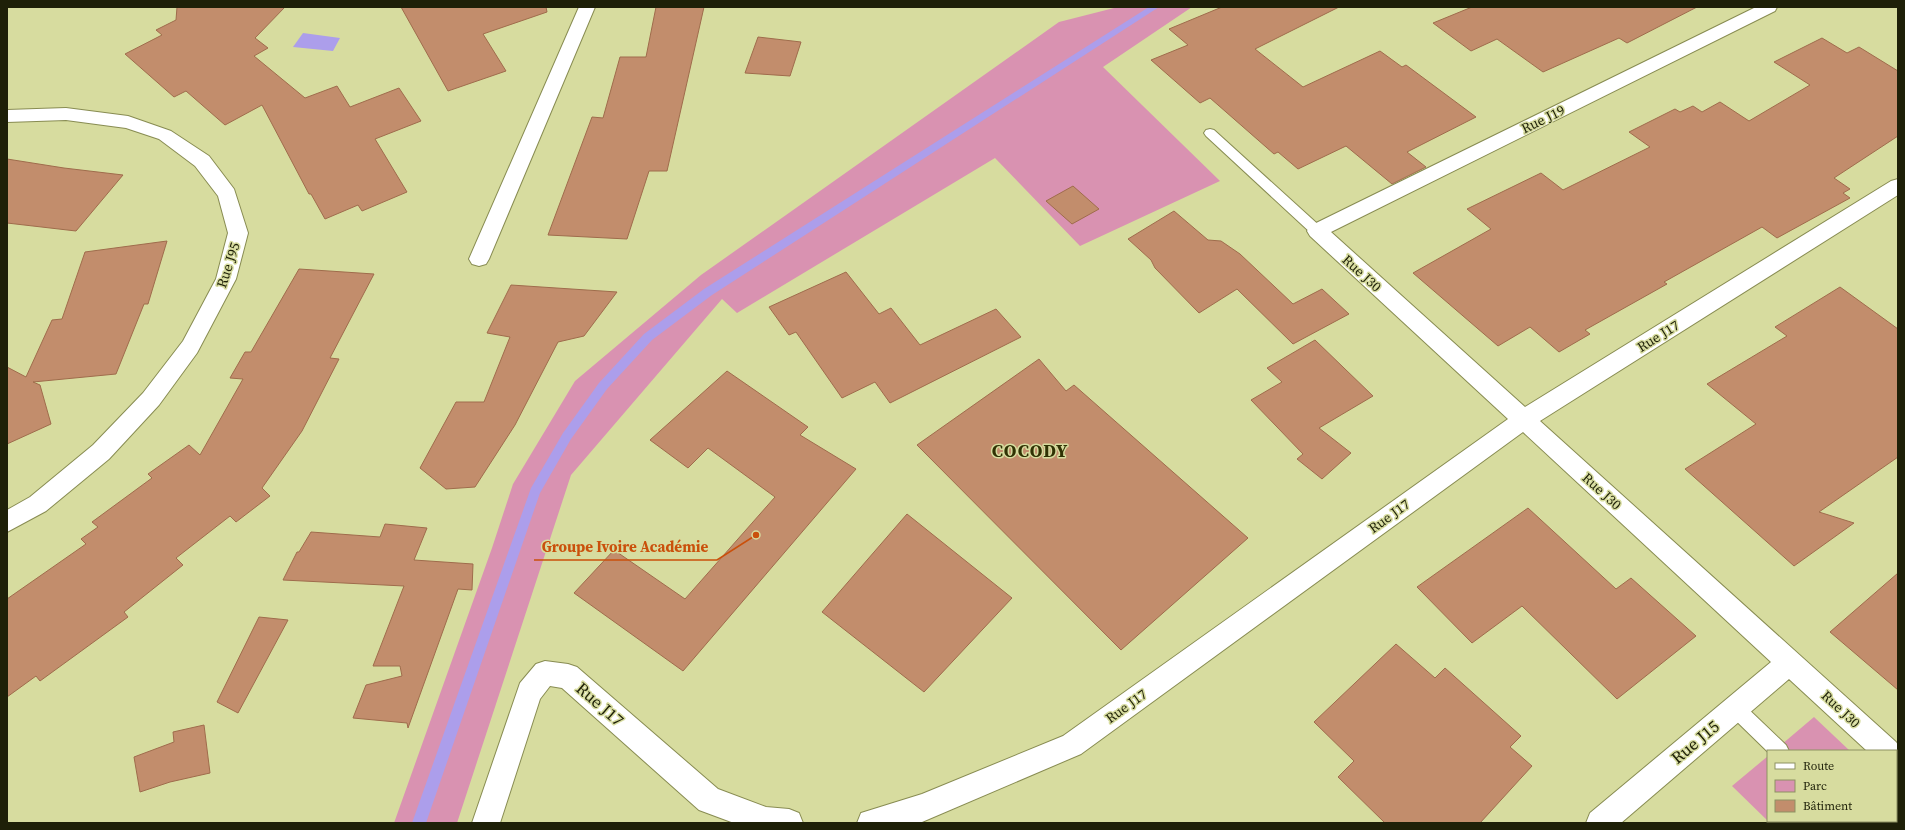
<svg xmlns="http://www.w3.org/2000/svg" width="1905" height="830" font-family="'Source Serif 4',serif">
<rect width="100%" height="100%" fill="#d7dc9f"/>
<path fill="#d992b1" d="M1118 7H1192L1103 67 1220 181 1080 246 995 158 737 313 722 299 571 475 457 823H394L492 548 513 484 575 381 701 275 1059 22Z
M1814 717 1850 751H1774Z
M1768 756V821H1896V794L1898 796V823H1770L1732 786Z"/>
<path fill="#ac9eeb" d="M303 33 340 38 333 51 293 47Z"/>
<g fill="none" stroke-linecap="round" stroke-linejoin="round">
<path fill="#ac9eeb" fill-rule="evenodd" d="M1149 7H1159L712 295 652 340 607 389 571 439 540 493 426 823H412L531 488 563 433 599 383 644 334 704 289Z"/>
</g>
<path fill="#c28d6c" stroke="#9f6c4c" d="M177 7H285L255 38 268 48 254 56 305 98 337 86 350 107 399 88 421 121 375 139 407 192 362 211 358 205 325 219 311 194H309L262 105 225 125 186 91 174 97 125 54 162 35 156 30 176 20Z
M401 7H546L547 12 483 34 506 71 448 91Z
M656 7H704L667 171H649L627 239 548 235 592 117 603 118 620 57H646Z
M1222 7H1339L1255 49 1303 87 1380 51 1402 67 1406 65 1476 117 1407 152 1426 167 1392 184 1346 146 1298 169 1278 152 1274 154 1210 98 1200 103 1151 60 1188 45 1169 29Z
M1472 7H1697L1627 43 1619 38 1543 72 1497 39 1471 51 1433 23Z
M758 37 801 42 790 76 745 73Z
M1822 38 1847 53 1859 47 1898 71V136L1834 178 1850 189 1843 193 1850 198 1777 238 1762 227 1664 282 1667 284 1585 330 1590 334 1559 352 1530 327 1498 346 1413 273 1491 229 1467 209 1541 173 1563 190 1650 147 1629 132 1675 109 1680 112 1693 106 1702 112 1720 102 1749 121 1810 85 1774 62Z
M7 159 64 168 123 175 76 231 7 223Z
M1073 186 1099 209 1072 224 1046 201Z
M1174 211 1208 240 1221 241 1240 254 1293 304 1322 289 1349 314 1293 344 1237 289 1199 313 1155 268 1151 260 1128 239Z
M167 241 148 304H144L116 374 33 382 40 385 51 424 7 444V367L26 377 52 320 62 319 85 252Z
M299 269 374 274 330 358 339 359 302 431 262 488 270 496 236 522 230 516 176 558 183 565 124 612 128 617 40 681 36 676 7 697V599L86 544 81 539 98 527 92 522 152 478 148 474 189 445 200 455 243 379 230 378 245 352H251Z
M846 272 879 314 891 308 920 345 996 309 1021 337 890 403 875 382 842 398 796 332 789 335 769 307Z
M511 285 617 292 584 336 558 342 515 425 475 487 446 489 420 468 456 402H484L510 337 487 333Z
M1840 287 1898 329V457L1819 512 1854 523 1794 566 1685 469 1756 424 1707 384 1787 336 1775 327Z
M1315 340 1373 396 1319 428 1351 453 1322 479 1297 459 1303 454 1251 400 1282 382 1267 368Z
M1039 359 1066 391 1074 385 1248 538 1121 650 917 445Z
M727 371 808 427 800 435 856 469 683 671 574 593 614 550 685 599 775 497 708 448 688 468 650 440Z
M1528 508 1616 589 1631 578 1696 636 1617 699 1522 606 1472 643 1417 587Z
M907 514 1012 598 924 692 822 612Z
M385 524 427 528 414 560 473 564 472 590 458 589 408 728 407 723 353 718 366 685 402 676 400 666H373L404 586 283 580 297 552H299L311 532 380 537Z
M1898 573V690L1830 632Z
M259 617 288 620 238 713 217 702Z
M1396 644 1435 678 1445 668 1521 736 1510 747 1532 766 1480 823H1385L1338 777 1354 761 1314 722Z
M204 725 210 773 170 782 140 792 134 757 174 742 173 732Z"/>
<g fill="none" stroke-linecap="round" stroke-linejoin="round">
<defs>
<path id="service" d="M1210 129 1214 130 1322 228 1324 231 1322 234 1317 236 1312 234 1206 136 1204 133 1206 130Z
M1735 699 1741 702 1786 745 1789 751 1768 752 1729 714 1726 708 1729 702Z
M1803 821H1823V823H1803Z"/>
<path id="minor" d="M579 7H595L489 259 486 264 479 266 472 264 469 259Z
M1756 7H1777L1775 11 1331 232 1525 407 1891 181 1898 179V195L1540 421 1896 742 1898 745 1896 760V751H1867L1789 679 1621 823H1586L1590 813 1771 662 1523 432 1081 754 922 822 857 823 861 813 922 794 1063 736 1508 419 1310 236 1307 231 1310 226Z
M66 108 128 116 171 131 209 156 234 189 248 233 236 279 197 353 159 405 109 459 46 511 7 532V510L30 497 93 445 143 393 183 341 216 279 228 233 218 196 195 166 159 139 126 128 66 120 7 122V110Z
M545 661 568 664 577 667 718 789 766 807 789 809 799 813 803 823H734L699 810 562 688 550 686 540 699 500 823H472L520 683 536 664Z"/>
</defs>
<use href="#service" stroke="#888c52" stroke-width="2"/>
<use href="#minor" stroke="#888c52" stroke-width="2"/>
<use href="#service" fill="#fff" fill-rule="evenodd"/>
<use href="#minor" fill="#fff" fill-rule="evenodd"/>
</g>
<g text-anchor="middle" stroke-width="3" stroke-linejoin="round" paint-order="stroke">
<g font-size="14" fill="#1e2008" stroke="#d7dc9f">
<text transform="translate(1543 119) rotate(-26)" y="5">Rue J19</text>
<text transform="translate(228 265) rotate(-72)" y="5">Rue J95</text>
<text transform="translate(1362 273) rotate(42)" y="5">Rue J30</text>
<text transform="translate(1658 336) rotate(-32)" y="5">Rue J17</text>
<text transform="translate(1602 491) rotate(42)" y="5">Rue J30</text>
<text transform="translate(1389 516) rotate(-36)" y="5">Rue J17</text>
<text transform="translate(1126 706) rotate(-36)" y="5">Rue J17</text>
<text transform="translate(1841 709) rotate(43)" y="5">Rue J30</text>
</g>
<g font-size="17" fill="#1e2008" stroke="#d7dc9f">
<text transform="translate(600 704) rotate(41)" y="6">Rue J17</text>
<text transform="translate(1695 742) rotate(-40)" y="6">Rue J15</text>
</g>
<g font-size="18" font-weight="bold" letter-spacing="1" fill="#303204" stroke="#d7dc9f">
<text x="1030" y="457">COCODY</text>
</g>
</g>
<path fill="none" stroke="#ca500b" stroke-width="1.5" d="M756 535L717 560H534"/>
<circle fill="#ca500b" stroke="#d7dc9f" stroke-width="1.5" cx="756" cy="535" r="4"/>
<g font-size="15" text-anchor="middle" font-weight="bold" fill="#ca500b" stroke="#d7dc9f" stroke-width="3" stroke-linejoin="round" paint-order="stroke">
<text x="625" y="552">Groupe Ivoire Académie</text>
</g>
<rect width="1905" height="830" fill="none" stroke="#1e2008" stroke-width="16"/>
<rect x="1767" y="750" width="130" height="72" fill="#d7dc9f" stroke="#8d9163"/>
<rect x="1775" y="763" width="20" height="6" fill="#ffffff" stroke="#8d9163"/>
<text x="1803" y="770" font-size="12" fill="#1e2008">Route</text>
<rect x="1775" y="780" width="20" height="12" fill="#d992b1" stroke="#8d9163"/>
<text x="1803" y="790" font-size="12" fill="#1e2008">Parc</text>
<rect x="1775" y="800" width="20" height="12" fill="#c28d6c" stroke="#8d9163"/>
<text x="1803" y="810" font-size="12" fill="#1e2008">Bâtiment</text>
</svg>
